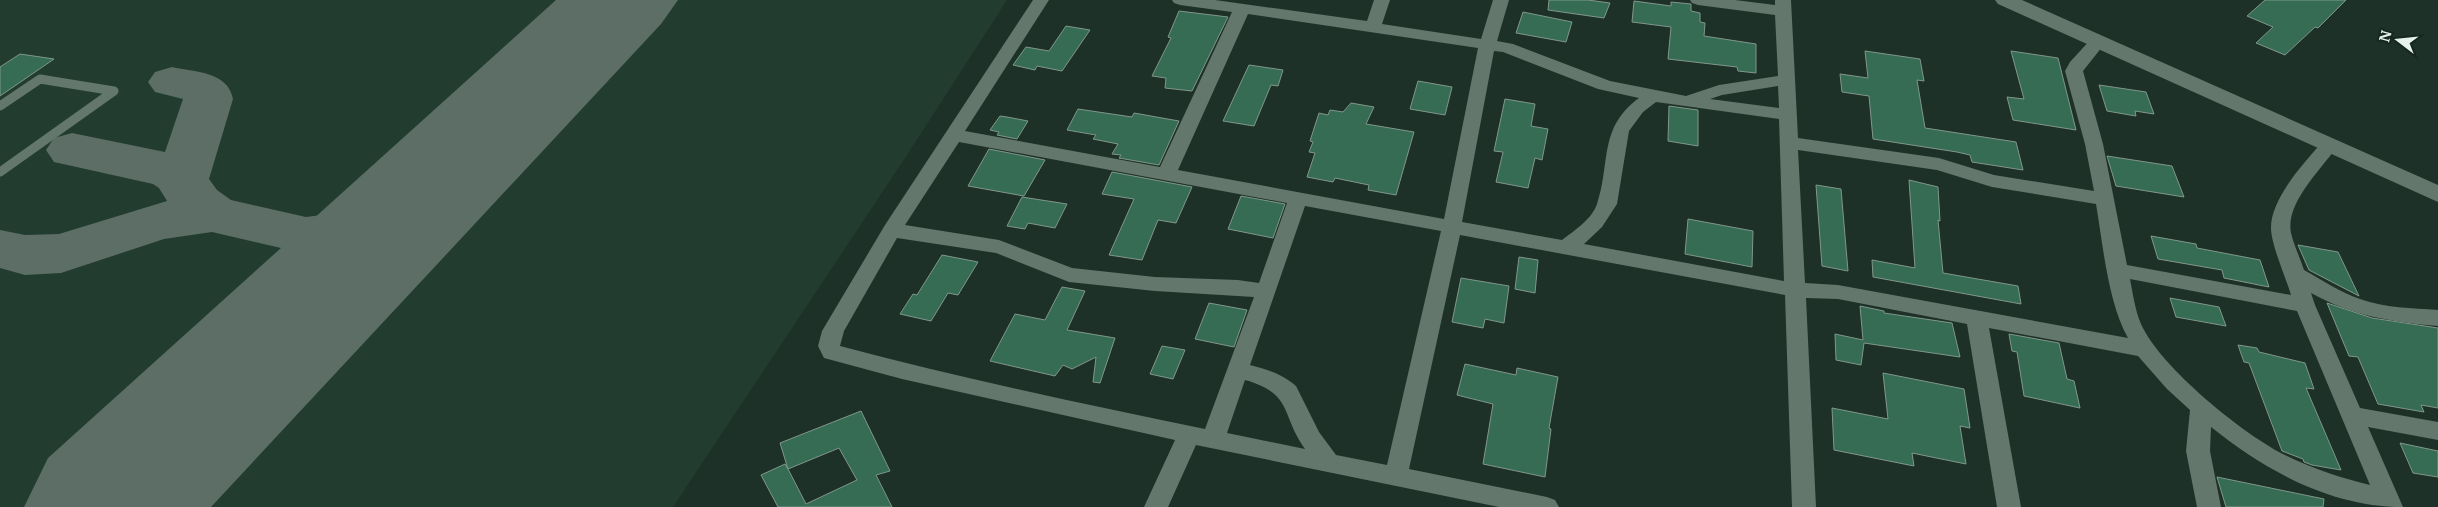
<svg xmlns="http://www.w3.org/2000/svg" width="2438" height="507" font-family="Merriweather,serif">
<rect width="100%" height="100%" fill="#1e3128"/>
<path fill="#223c30" d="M0 0H1007L907 155 673 507H0Z"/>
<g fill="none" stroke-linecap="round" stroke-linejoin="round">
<path fill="#5c6e66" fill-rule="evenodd" d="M172 67C194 72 228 71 233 99L209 179 217 190 231 200 306 217 353 211 372 204 403 184 422 179 441 184 449 197C431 226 387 244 353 249 366 270 354 290 343 310L322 316 301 310 293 295 304 266 297 256 281 248 212 232 164 239 61 273 25 275 0 268V230L25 235 59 234 167 201 159 188 153 184 54 162 46 150 54 138 72 133 165 152 183 99 155 92 148 82 155 72Z"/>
<path fill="#5c6e66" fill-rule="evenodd" d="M556 0H678L661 24 211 507H24L48 458Z"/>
</g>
<path fill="#356c53" stroke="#81978b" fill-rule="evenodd" d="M1549 0H1588L1610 3 1604 18 1548 10Z
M2265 0H2346L2318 28 2315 27 2285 55 2256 43 2273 27 2247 16Z
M1634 1 1671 6V2L1691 4V11L1700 13V22L1705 23 1704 36 1756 44V73L1738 71 1737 67 1668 59 1671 27 1632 22Z
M1179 11 1228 17 1192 91 1165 88 1166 78 1152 76 1171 38 1168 37Z
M1523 12 1572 22 1566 42 1516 33Z
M1066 26 1090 30 1062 71 1037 66 1035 70 1013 65 1026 47 1049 51Z
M1865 51 1920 59 1924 81 1917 80 1925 128 2016 142 2023 170 1972 162 1970 155 1957 152 1873 139 1869 96 1842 92 1840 74 1868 78Z
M2011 51 2058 58 2076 130 2013 120 2007 97 2024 99Z
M20 54 54 59 0 96V67Z
M1249 65 1283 70 1278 86 1271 85 1254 126 1223 121Z
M1418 81 1452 87 1445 115 1410 109Z
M2099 85 2146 92 2154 114 2135 111 2136 116 2107 111Z
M1505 99 1535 104 1531 126 1548 129 1542 160 1535 158 1528 188 1496 182 1503 152 1494 151Z
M1351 103 1374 107 1366 124 1414 132 1396 195 1368 190 1369 185 1335 178 1333 182 1307 177 1315 153 1309 152 1313 142 1310 141 1319 113 1328 115 1330 110 1343 112Z
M1669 106 1698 110V146L1668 141Z
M1078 109 1132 117 1134 113 1179 121 1159 165 1119 158 1121 155 1112 154 1118 144 1093 139 1096 135 1067 130Z
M1000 116 1007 117 1028 121 1017 139 997 135 999 132 990 130Z
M989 149 1045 160 1024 196 968 186Z
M2107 156 2172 166 2184 197 2116 186Z
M1112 172 1192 187 1176 223 1158 220 1142 260 1109 255 1134 199 1102 194Z
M1909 180 1938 187 1940 221 1938 220 1943 273 2018 286 2021 304 1873 277 1872 260 1915 268Z
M1816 185 1841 189 1848 271 1822 266Z
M1241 196 1285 204 1273 238 1228 229Z
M1022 197 1067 204 1055 228 1028 223 1025 229 1007 226Z
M1688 219 1753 231 1752 267 1685 254Z
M2151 236 2196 244 2197 248 2260 260 2269 287 2224 278 2222 270 2158 259Z
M2298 245 2338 252 2359 296 2309 270Z
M942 255 978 262 958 295 948 293 931 321 900 314 913 294 917 295Z
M1519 257 1538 260 1535 293 1515 289Z
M1461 278 1509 286 1504 323 1485 319 1483 328 1452 322Z
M1062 287 1085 291 1067 330 1115 338 1100 383 1093 382 1096 357 1072 369 1063 365 1055 376 990 361 1015 314 1045 320Z
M2170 298 2219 307 2226 326 2176 317Z
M1209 303 1247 310 1234 347 1195 339Z
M2327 303 2372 318 2438 328V408L2421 405 2424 412 2378 404 2358 357 2349 356Z
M1860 306 1884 311V313L1952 323 1960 357 1864 343 1861 365 1836 360 1835 334 1863 340Z
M2009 334 2059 343 2067 379 2074 381 2080 408 2024 396 2017 352 2012 351Z
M2238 345 2257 348 2259 352 2305 363 2314 389 2306 388 2341 470 2312 465 2304 462 2303 459 2282 451 2249 363 2244 362Z
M1162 346 1185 350 1173 379 1150 374Z
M1465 364 1516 375 1517 368 1558 377 1549 428 1551 429 1545 477 1483 464 1493 404 1457 395Z
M1883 373 1964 389 1970 428 1960 426 1966 464 1912 453 1914 466 1834 450 1832 408 1888 419Z
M861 411 890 471 876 475 892 507H778L761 475 785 464 788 469 780 443ZM839 448 857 480 806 504 788 469Z
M2400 443 2438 451V477L2413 473Z
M2217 477 2324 499 2323 507H2226Z"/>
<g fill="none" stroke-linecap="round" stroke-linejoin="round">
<path stroke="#63776c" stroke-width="9" d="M0 106 40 79 114 91 0 172"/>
<path fill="#63776c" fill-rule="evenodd" d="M1033 0H1049L965 131 1160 167 1232 12 1180 5 1174 3 1172 0H1215L1367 21 1374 0H1390L1382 24 1481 39 1493 0H1509L1497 41 1513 44 1610 81 1686 96 1719 85 1778 76 1775 15 1698 5 1692 3 1690 0H1735L1775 5V0H1791L1798 138 1939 158 1994 175 2094 191 2085 144 2065 71 2070 62 2092 38H2104L2106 42 2083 71 2103 144 2127 265 2291 295C2286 278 2272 247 2271 229 2270 199 2304 163 2323 141L2329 139 2335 141 2338 145C2323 168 2285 202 2291 233 2294 245 2300 258 2304 270 2322 280 2340 292 2360 299 2385 308 2412 308 2438 310V326C2392 322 2352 316 2311 293L2315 305 2360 408 2438 422V440L2368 427 2403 507C2331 507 2266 471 2211 427L2210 451 2221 507H2197L2186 451 2190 410 2167 389 2138 356 1989 328 2021 507H1997L1967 324 1838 299 1806 298 1816 507H1792L1785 295 1460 235 1409 469 1547 497 1555 500 1559 507H1499L1196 445 1168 507H1144L1175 440 902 379 824 358 818 346 822 331 885 225ZM1248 14 1478 48 1444 219 1178 170ZM1494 51 1503 52 1598 89 1639 98C1598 128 1611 163 1597 204 1592 219 1574 231 1562 240L1462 222ZM1778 86 1779 108 1710 99 1722 95ZM1656 102 1779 119 1784 281 1584 244 1602 227 1617 204 1629 131 1643 112ZM959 142 1287 203 1259 283 1238 280 1155 277 1072 268 999 240 905 225ZM1798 150 1937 170 1992 187 2096 204C2103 245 2108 303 2128 338L1838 285 1805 283ZM1305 206 1441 231 1387 465 1336 455 1319 432 1296 386C1283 374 1266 369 1250 365ZM897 238 996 253 1069 282 1155 291 1254 297 1205 429C1083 404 960 378 840 346L844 331ZM2130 279 2297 311 2370 485C2341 478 2314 469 2287 456 2245 436 2160 367 2141 324 2135 310 2133 294 2130 279ZM1245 380C1294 394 1280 414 1305 449L1227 433Z"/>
<path fill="#63776c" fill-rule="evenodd" d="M1995 0H2022L2438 185V202L1998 4Z"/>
</g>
<g transform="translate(2398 40) rotate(286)" stroke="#15271e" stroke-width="4" paint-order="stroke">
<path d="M0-4L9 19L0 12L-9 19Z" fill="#e6f2ec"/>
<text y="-8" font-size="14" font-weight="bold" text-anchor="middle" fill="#e6f2ec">N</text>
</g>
</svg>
